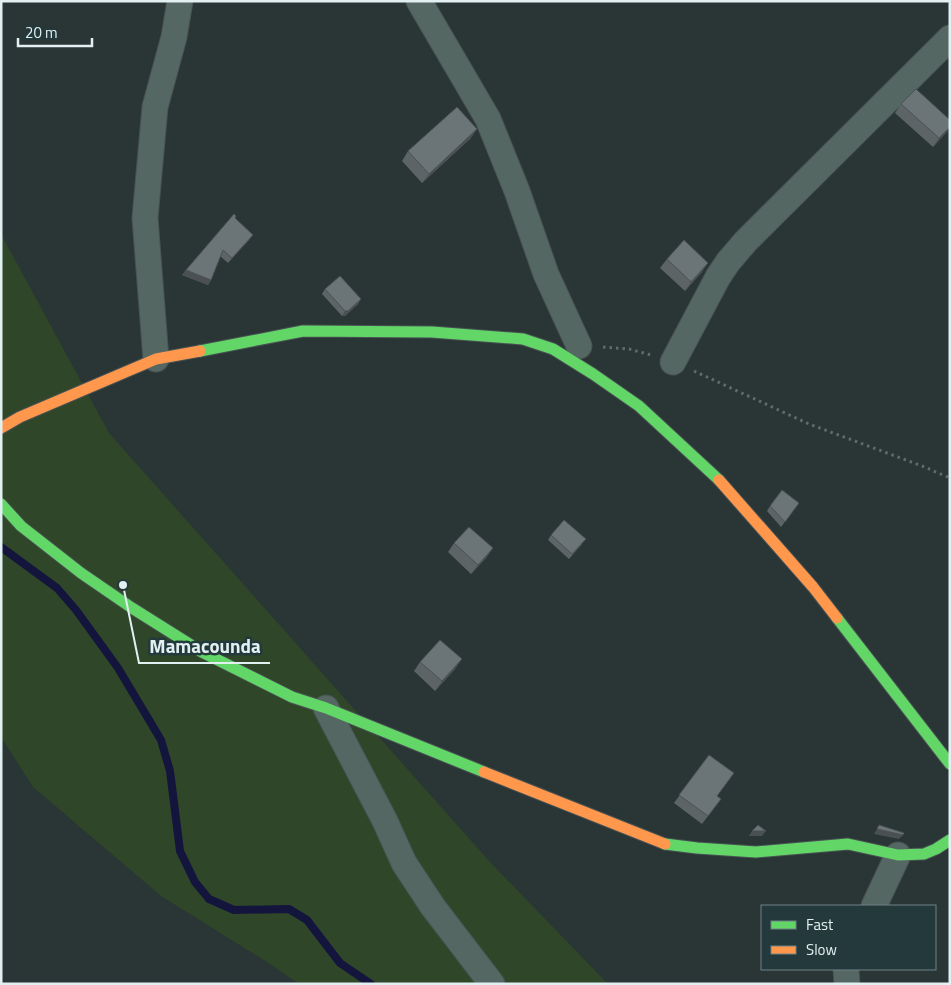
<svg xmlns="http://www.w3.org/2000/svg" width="951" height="985" font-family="'Titillium Web',sans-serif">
<rect width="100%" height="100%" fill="#2a3536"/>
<path fill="#2f4629" d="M1 234 109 433 490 862 608 984H299L267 962 161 896 33 787 1 737Z"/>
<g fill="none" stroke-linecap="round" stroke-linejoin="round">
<path stroke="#13153d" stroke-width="8" d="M1 547 57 588 76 610 118 668 161 740 170 771 180 851 195 882 209 899 234 910 289 909 307 920 340 963 371 984"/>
<defs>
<path id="street" d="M419 1 488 119 517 191 546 274 579 346
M156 359 145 218 155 107 174 37 180 1
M673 362 718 277 728 262 746 241 950 38
M326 708 385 821 404 863 433 907 492 984
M874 906 898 855
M846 969 847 984"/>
<path id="fast" d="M200 351 303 331 432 332 523 339 553 349 593 374 639 406 719 480
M1 504 21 526 81 573 132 608 202 652 292 697 326 708 484 772
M837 618 950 764
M665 844 697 848 756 852 848 844 898 855 924 854 936 849 950 840"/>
<path id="slow" d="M1 428 20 417 156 359 200 351
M719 480 813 587 837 618
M484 772 665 844"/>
</defs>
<use href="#street" stroke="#485253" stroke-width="27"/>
<use href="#fast" stroke="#485253" stroke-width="13"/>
<use href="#slow" stroke="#485253" stroke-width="13"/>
<path stroke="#5f6c6a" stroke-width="3" stroke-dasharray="2.5 4" stroke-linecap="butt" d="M603 347 629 349 651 355
M694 371 809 424 922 466 950 478"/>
<use href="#street" stroke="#556762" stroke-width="25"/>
<use href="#fast" stroke="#63d668" stroke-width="11"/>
<use href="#slow" stroke="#ff974d" stroke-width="11"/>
</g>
<path fill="#5c6466" d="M901 104 950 120V128L933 147 895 113Z
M471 138 422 183 402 161 408 151Z
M235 218 249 240 228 263 220 256 211 280 208 285 182 275 186 270Z
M667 259 702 272 685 291 660 268Z
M325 289 361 299 358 304 345 316H342L322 294Z
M799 503 781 527 767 511 770 506Z
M551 535 582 544 569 559 548 540Z
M454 543 493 548 486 558 471 574 448 552Z
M420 662 455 669 435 691 414 671Z
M709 755 717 796 721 799 702 824 674 803Z"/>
<path fill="#4b5153" d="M950 127 947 132 933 147 939 138Z
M477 129 471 138 422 183 429 174Z
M253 235 249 240 228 263 232 258Z
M708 263 702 272 685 291 691 282Z
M186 270 211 280 208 285 182 275Z
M361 299 358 304 345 316H342L345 311Z
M493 548 486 558 471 574 478 565Z
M462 659 455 669 435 691 442 681Z
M877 829 903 835 899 839 874 834Z
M752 831H766L762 836H749Z"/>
<path fill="#6b7477" stroke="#4b5153" d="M916 89 950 120V127L939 138 901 104Z
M457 107 477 129 429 174 408 151Z
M234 214 236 216 235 218 253 235 232 258 223 250 211 280 186 270Z
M684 240 708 263 691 282 667 259Z
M340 276 361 299 348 311H345L325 289Z
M782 490 799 503 785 522 770 506Z
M564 520 586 539 572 554 551 535Z
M469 527 493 548 478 565 454 543Z
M440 640 462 659 442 681 420 662Z
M709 755 734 773 717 796 721 799 708 816 679 795Z
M758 825 766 831H752Z
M879 825 904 833 903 835 877 829Z"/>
<path fill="none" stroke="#e3f0f2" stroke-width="2" d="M123 585L139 663H270"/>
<circle fill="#e3f0f2" stroke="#24393c" stroke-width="2" cx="123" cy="585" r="5"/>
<g font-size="19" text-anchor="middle" font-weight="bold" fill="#e3f0f2" stroke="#24393c" stroke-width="5" stroke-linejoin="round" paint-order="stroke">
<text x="205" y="653">Mamacounda</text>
</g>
<rect width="951" height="985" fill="none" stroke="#e3f0f2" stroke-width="5"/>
<rect x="761" y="905" width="175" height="65" fill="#24393c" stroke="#708285"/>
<rect x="771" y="921" width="25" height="8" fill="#63d668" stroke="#708285"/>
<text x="806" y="930" font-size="15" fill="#e3f0f2">Fast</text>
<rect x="771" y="946" width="25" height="8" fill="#ff974d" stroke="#708285"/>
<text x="806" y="955" font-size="15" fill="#e3f0f2">Slow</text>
<path d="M18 38v8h74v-8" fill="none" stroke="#e3f0f2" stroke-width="2.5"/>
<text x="25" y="38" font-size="15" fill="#e3f0f2" stroke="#24393c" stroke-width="4" paint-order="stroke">20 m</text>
</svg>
